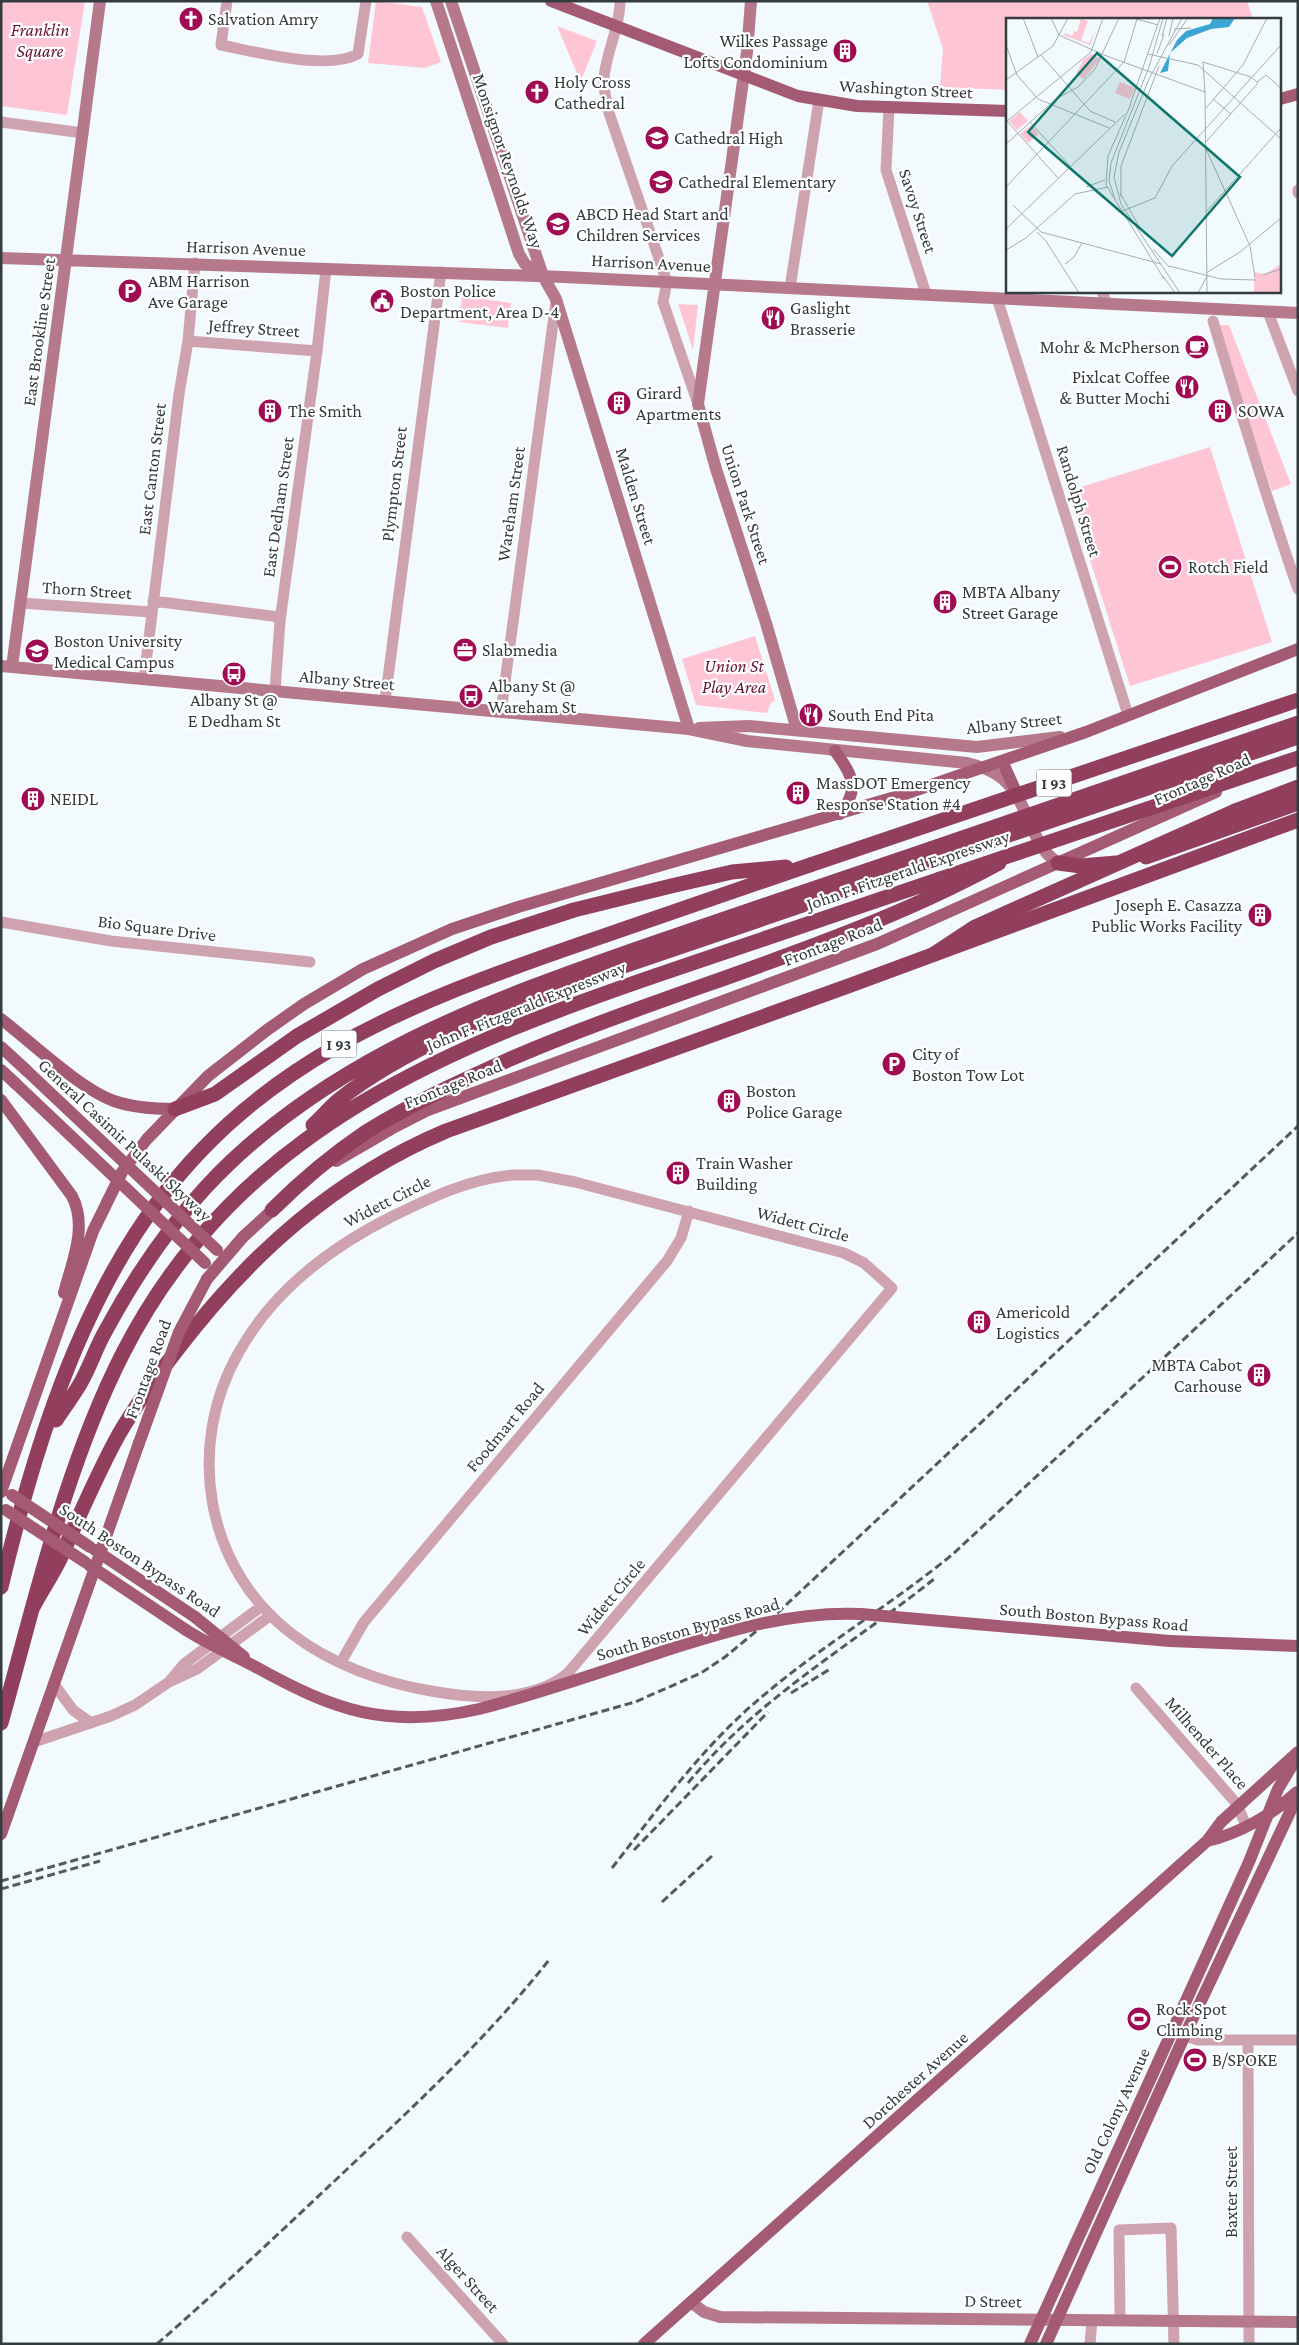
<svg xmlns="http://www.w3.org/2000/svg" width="1299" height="2345" font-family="'Crimson Pro',serif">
<rect width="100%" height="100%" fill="#f2fafe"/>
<path fill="#fec6d5" d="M1 1H85L67 115 1 106Z
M376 1 422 7 441 62 424 68 368 63Z
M927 1H1247L1253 19H1008V90L940 87 943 49Z
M557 26 597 41 583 76 579 78Z
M462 296 511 303 508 328 459 322Z
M678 304 698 305 693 350Z
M1216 325H1229L1291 484 1272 491Z
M1210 447 1272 642 1130 686 1068 491Z
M755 636 775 700 771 703 767 713 696 705 682 659Z"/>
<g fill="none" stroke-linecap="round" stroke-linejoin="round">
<path stroke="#cea3af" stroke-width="11" d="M227 1 221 45C256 52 327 71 358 54L366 1
M620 1C620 28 606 52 604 78 603 90 607 102 609 113L667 282 663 302 698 404
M889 107 886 170 926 294
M1 122 83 133
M1298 190V193
M790 288 819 100
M1102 291 1106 303
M997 298 1128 715
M1268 312 1298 391
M1213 321C1240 411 1267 500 1298 589
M188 341 317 351
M153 601 280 617
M20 603 151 612
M144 679 179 394 188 341 195 263
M275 691 280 621 317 351 326 269
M385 701 441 272
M501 712 556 301
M1 922 111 941 310 962
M513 1175H538L575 1182 844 1253 864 1263 892 1288 568 1673C532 1703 475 1699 431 1691 383 1683 331 1664 292 1634 205 1568 185 1446 239 1352 273 1291 331 1247 393 1216 432 1197 469 1179 513 1175Z
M341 1662 364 1622 667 1261 681 1238 689 1211
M169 1682 197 1669 271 1615
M54 1684 73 1710 91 1723
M1136 1688 1236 1803 1246 1825
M34 1742 111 1716 135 1705 169 1682 184 1664 262 1606
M1176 2033 1198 2040H1298
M1248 2040 1249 2344
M407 2237 503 2344
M1120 2320 1119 2230 1171 2228 1174 2344
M1090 2344 1092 2320"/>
<path stroke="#b6798b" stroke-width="12" d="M436 1 519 254 525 264 541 274
M451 1 543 276 556 299 689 729
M751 1 747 52 698 404 716 469 766 623 797 730
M1 258 564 277 1298 313
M1 666 689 729 747 741 967 763C1011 773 1017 794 1034 832 1040 845 1046 855 1058 863
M12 667 100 1
M699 728 749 726 977 747 1060 737
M691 2302 704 2312 720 2317 1298 2322"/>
<path stroke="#a35a72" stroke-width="12" d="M551 1 798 96 857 106 1008 111
M1280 99 1298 94
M835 751C853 775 860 789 840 814
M1002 761 1016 792
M1 1019C31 1042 80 1089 114 1101 134 1108 154 1109 175 1109
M1 1047 26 1070
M1 1070 15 1083
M1 1100 72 1196C88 1227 72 1262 64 1293
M336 1161 391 1129 428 1110 877 944 1216 792
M207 1279 243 1237 278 1205
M1 1492 93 1231 122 1172 147 1139 208 1076 267 1030 304 1004 363 969 452 929 518 907 902 795 1086 732 1298 649
M95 1550 195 1617
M89 1565 186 1630
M1170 1641 1298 1646
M1 1834 139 1443
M1207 1841C1239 1834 1273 1814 1297 1792
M644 2344 1207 1841 1221 1822 1298 1752
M1030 2344 1249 1862 1278 1789 1293 1764
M1046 2344 1184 2037 1298 1795"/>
<path stroke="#923f5d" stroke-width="15" d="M1235 811 1298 787
M1146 857 1298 803
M1058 863 1081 866 1116 863
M175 1109 215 1094 297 1036 378 989 434 961 491 937 574 910 671 886 732 872 786 867
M313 1125C322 1117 331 1106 340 1099 402 1050 495 1013 568 985L935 860
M272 1210C301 1181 332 1155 366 1132 411 1104 459 1082 508 1060 669 990 843 948 999 863
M56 1420C64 1408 73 1396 80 1384 90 1367 96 1347 106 1330 133 1280 167 1229 206 1187 325 1059 490 1000 651 944 744 912 837 880 930 849
M1 1587C30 1466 68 1338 136 1233 247 1063 406 1004 589 941 662 916 736 890 810 865
M33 1607C42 1590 53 1574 61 1557 79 1516 97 1474 119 1434 136 1405 156 1377 177 1350 249 1255 335 1178 446 1131L851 985 1298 820
M1 1723C36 1599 64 1469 123 1353 239 1126 453 1044 681 967 767 938 853 908 940 879"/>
<path stroke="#535b5f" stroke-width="3" stroke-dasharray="8 4" stroke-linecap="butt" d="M791 1693 830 1669
M688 1783C758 1698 849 1647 934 1579
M634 1850 768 1712
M612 1868C655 1813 697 1754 750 1707 813 1651 887 1608 953 1554L1298 1233
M1 1881 635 1702 701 1673 725 1657 771 1619 1298 1126
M1 1889 100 1861
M662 1902 712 1856
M157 2344C227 2283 293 2220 360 2157 427 2094 492 2032 549 1960"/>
<path stroke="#a35a72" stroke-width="12" d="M26 1070 217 1250
M15 1083 205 1263
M139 1443 179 1332 207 1279
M12 1495 90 1547
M6 1510 85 1562
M195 1617 244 1657
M186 1630C208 1644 231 1654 254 1666 333 1710 387 1730 479 1709 541 1693 601 1672 661 1652 727 1631 791 1611 861 1614L1170 1641"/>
<path stroke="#923f5d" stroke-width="15" d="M930 849 1298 723
M935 860 1298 737
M810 865 1298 700
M940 879 1298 758
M934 954 975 927 1235 811"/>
</g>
<defs>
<symbol id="church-disc" viewBox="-11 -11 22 22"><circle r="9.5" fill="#9f0c54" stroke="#fff"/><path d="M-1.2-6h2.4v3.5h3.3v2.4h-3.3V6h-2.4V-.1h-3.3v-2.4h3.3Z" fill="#fff"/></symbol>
<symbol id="building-disc" viewBox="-11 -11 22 22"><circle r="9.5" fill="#9f0c54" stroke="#fff"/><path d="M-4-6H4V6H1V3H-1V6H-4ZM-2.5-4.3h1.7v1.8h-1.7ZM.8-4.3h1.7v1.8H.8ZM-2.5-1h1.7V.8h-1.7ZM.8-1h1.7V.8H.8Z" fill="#fff"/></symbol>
<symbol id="school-disc" viewBox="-11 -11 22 22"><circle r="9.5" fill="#9f0c54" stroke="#fff"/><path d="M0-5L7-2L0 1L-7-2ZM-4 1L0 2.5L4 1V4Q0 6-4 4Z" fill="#fff"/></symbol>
<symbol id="parking-disc" viewBox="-11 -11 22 22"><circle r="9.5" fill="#9f0c54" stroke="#fff"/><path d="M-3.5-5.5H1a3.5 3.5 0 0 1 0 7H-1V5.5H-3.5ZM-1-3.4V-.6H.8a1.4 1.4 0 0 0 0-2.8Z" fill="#fff"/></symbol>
<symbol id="civic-disc" viewBox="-11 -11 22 22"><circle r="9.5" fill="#9f0c54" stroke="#fff"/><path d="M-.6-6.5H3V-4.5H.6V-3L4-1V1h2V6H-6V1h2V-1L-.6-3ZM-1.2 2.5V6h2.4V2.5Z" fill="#fff"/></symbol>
<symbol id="restaurant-disc" viewBox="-11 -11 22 22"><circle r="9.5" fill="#9f0c54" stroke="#fff"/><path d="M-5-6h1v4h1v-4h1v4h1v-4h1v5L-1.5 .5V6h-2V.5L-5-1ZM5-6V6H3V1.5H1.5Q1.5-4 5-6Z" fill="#fff"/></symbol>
<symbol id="cafe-disc" viewBox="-11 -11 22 22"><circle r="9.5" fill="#9f0c54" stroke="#fff"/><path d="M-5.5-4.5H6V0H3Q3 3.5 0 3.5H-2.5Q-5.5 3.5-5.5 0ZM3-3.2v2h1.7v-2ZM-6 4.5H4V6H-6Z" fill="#fff"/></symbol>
<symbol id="stadium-disc" viewBox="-11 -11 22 22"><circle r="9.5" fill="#9f0c54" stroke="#fff"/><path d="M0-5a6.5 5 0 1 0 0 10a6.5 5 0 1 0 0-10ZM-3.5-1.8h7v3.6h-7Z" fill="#fff"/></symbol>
<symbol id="office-disc" viewBox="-11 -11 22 22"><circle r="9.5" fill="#9f0c54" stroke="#fff"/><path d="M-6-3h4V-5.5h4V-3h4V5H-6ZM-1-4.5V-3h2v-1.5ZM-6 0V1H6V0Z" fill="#fff"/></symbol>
<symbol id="university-disc" viewBox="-11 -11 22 22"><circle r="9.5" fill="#9f0c54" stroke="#fff"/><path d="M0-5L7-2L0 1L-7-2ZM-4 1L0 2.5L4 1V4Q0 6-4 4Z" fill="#fff"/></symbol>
<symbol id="bus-disc" viewBox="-11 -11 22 22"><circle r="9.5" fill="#9f0c54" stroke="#fff"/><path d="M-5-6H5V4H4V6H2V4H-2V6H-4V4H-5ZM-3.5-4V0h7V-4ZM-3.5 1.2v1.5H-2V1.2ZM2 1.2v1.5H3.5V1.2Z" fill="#fff"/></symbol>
</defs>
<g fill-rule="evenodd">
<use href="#church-disc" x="177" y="5" width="28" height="28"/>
<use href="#building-disc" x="831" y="37" width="28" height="28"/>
<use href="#church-disc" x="523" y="78" width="28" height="28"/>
<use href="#school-disc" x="643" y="124" width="28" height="28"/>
<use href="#school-disc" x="647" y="168" width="28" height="28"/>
<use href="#school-disc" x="544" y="210" width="28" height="28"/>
<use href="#parking-disc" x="116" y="277" width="28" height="28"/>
<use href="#civic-disc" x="368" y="287" width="28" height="28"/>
<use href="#restaurant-disc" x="759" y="304" width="28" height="28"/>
<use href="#cafe-disc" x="1183" y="333" width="28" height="28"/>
<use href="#restaurant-disc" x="1173" y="373" width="28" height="28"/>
<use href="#building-disc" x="605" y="389" width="28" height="28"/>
<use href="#building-disc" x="256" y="397" width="28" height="28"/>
<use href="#building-disc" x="1206" y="397" width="28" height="28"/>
<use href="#stadium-disc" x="1156" y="553" width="28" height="28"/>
<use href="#building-disc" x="931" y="588" width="28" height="28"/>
<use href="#office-disc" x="451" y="636" width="28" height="28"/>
<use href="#university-disc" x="23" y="637" width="28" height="28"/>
<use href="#bus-disc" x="220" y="660" width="28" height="28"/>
<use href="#bus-disc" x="457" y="682" width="28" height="28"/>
<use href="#restaurant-disc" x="797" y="701" width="28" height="28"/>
<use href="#building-disc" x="784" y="779" width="28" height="28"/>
<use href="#building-disc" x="19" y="785" width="28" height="28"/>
<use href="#building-disc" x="1246" y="901" width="28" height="28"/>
<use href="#parking-disc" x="880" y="1050" width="28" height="28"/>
<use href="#building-disc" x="715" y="1087" width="28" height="28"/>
<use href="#building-disc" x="664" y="1159" width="28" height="28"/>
<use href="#building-disc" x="965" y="1308" width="28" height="28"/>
<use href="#building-disc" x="1245" y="1361" width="28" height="28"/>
<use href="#stadium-disc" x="1125" y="2005" width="28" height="28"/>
<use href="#stadium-disc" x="1181" y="2046" width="28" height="28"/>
</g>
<g text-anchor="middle" stroke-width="4.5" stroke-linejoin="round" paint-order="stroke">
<g fill="#fff" stroke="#717679" stroke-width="1">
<rect x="1036.5" y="769.5" width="35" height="27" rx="4"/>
<rect x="321.5" y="1030.5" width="35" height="27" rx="4"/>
</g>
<g font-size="16" font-weight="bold" fill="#343c40">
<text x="1054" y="789">I 93</text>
<text x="339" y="1050">I 93</text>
</g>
<g font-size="18" fill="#343c40" stroke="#fff" text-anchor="start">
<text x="208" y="25">Salvation Amry</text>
<text x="828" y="47" text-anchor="end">Wilkes Passage<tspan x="828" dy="21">Lofts Condominium</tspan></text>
<text x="554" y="88">Holy Cross<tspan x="554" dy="21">Cathedral</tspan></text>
<text x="674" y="144">Cathedral High</text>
<text x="678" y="188">Cathedral Elementary</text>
<text x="576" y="220">ABCD Head Start and<tspan x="576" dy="21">Children Services</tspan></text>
<text x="148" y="287">ABM Harrison<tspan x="148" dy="21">Ave Garage</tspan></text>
<text x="400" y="297">Boston Police<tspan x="400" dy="21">Department, Area D-4</tspan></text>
<text x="790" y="314">Gaslight<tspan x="790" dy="21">Brasserie</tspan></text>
<text x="1180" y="353" text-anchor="end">Mohr &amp; McPherson</text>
<text x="1170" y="383" text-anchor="end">Pixlcat Coffee<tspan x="1170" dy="21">&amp; Butter Mochi</tspan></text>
<text x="636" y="399">Girard<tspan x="636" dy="21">Apartments</tspan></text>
<text x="288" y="417">The Smith</text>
<text x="1238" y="417">SOWA</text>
<text x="1188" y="573">Rotch Field</text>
<text x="962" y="598">MBTA Albany<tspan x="962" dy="21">Street Garage</tspan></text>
<text x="54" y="647">Boston University<tspan x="54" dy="21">Medical Campus</tspan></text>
<text x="482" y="656">Slabmedia</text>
<text x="488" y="692">Albany St @<tspan x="488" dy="21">Wareham St</tspan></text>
<text x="234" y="706" text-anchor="middle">Albany St @<tspan x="234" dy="21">E Dedham St</tspan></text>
<text x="828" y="721">South End Pita</text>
<text x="816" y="789">MassDOT Emergency<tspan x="816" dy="21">Response Station #4</tspan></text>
<text x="50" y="805">NEIDL</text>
<text x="1242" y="911" text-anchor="end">Joseph E. Casazza<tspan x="1242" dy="21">Public Works Facility</tspan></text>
<text x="912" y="1060">City of<tspan x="912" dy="21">Boston Tow Lot</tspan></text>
<text x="746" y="1097">Boston<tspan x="746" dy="21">Police Garage</tspan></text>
<text x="696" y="1169">Train Washer<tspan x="696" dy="21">Building</tspan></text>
<text x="996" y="1318">Americold<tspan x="996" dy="21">Logistics</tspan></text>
<text x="1242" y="1371" text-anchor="end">MBTA Cabot<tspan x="1242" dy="21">Carhouse</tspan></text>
<text x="1156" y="2015">Rock Spot<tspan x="1156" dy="21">Climbing</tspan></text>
<text x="1212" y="2066">B/SPOKE</text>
</g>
<g font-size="18" font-style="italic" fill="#651436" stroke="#fff">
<text x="40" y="36">Franklin<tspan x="40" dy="21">Square</tspan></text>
<text x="734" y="672">Union St<tspan x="734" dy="21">Play Area</tspan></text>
</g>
<g font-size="18" fill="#343c40" stroke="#fff">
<text transform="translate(906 89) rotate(3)" y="6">Washington Street</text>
<text transform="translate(508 161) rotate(71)" y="6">Monsignor Reynolds Way</text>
<text transform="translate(918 211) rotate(72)" y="6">Savoy Street</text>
<text transform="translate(246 248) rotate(2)" y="6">Harrison Avenue</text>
<text transform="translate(651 263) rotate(3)" y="6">Harrison Avenue</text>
<text transform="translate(254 328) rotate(4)" y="6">Jeffrey Street</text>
<text transform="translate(39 332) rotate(-82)" y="6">East Brookline Street</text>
<text transform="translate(152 469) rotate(-83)" y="6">East Canton Street</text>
<text transform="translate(394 484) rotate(-83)" y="6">Plympton Street</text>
<text transform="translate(636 496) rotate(73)" y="6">Malden Street</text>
<text transform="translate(1079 501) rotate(73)" y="6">Randolph Street</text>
<text transform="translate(511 504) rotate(-82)" y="6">Wareham Street</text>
<text transform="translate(746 504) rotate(72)" y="6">Union Park Street</text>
<text transform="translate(278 507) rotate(-82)" y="6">East Dedham Street</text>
<text transform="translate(87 590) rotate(4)" y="6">Thorn Street</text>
<text transform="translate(347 680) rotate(5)" y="6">Albany Street</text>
<text transform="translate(1014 723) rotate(-6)" y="6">Albany Street</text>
<text transform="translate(1202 779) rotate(-24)" y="6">Frontage Road</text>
<text transform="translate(908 870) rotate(-19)" y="6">John F. Fitzgerald Expressway</text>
<text transform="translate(157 928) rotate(7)" y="6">Bio Square Drive</text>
<text transform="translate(833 942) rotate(-21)" y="6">Frontage Road</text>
<text transform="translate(526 1006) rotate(-22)" y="6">John F. Fitzgerald Expressway</text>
<text transform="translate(453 1084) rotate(-22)" y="6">Frontage Road</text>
<text transform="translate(125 1140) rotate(43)" y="6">General Casimir Pulaski Skyway</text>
<text transform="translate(387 1201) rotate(-27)" y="6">Widett Circle</text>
<text transform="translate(803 1224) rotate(15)" y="6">Widett Circle</text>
<text transform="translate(148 1369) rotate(-70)" y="6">Frontage Road</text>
<text transform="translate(505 1427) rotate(-50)" y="6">Foodmart Road</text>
<text transform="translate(140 1560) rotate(34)" y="6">South Boston Bypass Road</text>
<text transform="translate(611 1597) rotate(-50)" y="6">Widett Circle</text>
<text transform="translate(1094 1617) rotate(5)" y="6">South Boston Bypass Road</text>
<text transform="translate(688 1629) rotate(-16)" y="6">South Boston Bypass Road</text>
<text transform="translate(1207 1743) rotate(49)" y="6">Milhender Place</text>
<text transform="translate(915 2080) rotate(-42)" y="6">Dorchester Avenue</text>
<text transform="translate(1116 2111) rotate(-65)" y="6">Old Colony Avenue</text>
<text transform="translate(1231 2192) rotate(-90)" y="6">Baxter Street</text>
<text transform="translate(468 2279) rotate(48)" y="6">Alger Street</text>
<text transform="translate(993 2301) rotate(1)" y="6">D Street</text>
</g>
</g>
<g transform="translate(1006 18)">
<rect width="275" height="275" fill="#f2fafe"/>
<path d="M75 0 82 3 75 22 83 25 91 10 84 27 57 17 59 15 66 18 68 13 71 14ZM85 36 94 41 78 61 70 56 77 42ZM114 64 129 70 124 81 109 75ZM14 94 22 103 11 112 3 103ZM25 107 33 116 22 125 14 116ZM275 246V275H248V254L259 256Z" fill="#fec6d5"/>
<path d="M207 0H229L223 9 205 11 181 20 164 35 162 53 154 55 171 22 180 13 204 6Z" fill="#3ba6d4"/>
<path fill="none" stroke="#a6aeb2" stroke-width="1" d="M17 0 32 39M45 0 53 17 98 37 199 74M127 0 152 7M168 11 185 10M156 18 161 0M163 18 167 0M0 27 11 57 32 81 103 110M163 27 182 0M142 36 192 47 275 121M151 36 158 16M35 37 84 93 109 104M0 62 47 28 62 0M251 64 260 57 275 70M199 74 201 275M199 75 197 44 245 59 252 65 199 125M207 81 225 96M125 86 102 138 100 167 158 261M124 87 154 0M200 90 237 47 261 0M0 102 52 160M0 104 85 34 97 0M24 104 64 148M0 126 50 81 72 69 89 51 113 0M200 131 244 228 249 259M0 169 118 44 131 1M80 169 99 162M114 175 134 210M115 179V148L153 48M109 181 103 163 105 145 143 49 157 0M7 187 35 214 155 246M114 194 149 180 166 148 275 27M200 194 275 110M0 211 119 96M31 214 40 223 73 275M147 231 163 249M0 232 20 220 69 176 102 169M59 246 68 239 76 225M163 248 215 261 250 262M200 255 234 234 275 200M257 257 275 251M157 258 169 275M174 275 115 186 108 159 113 134 143 61 176 0M192 275 201 258"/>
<path fill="#0f766e" fill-opacity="0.15" stroke="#0f766e" stroke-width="2.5" d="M91 35 234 159 166 238 22 114Z"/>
<rect width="275" height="275" fill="none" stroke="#343c40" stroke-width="2.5"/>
</g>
<rect width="1299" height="2345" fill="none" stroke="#343c40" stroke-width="5"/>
</svg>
